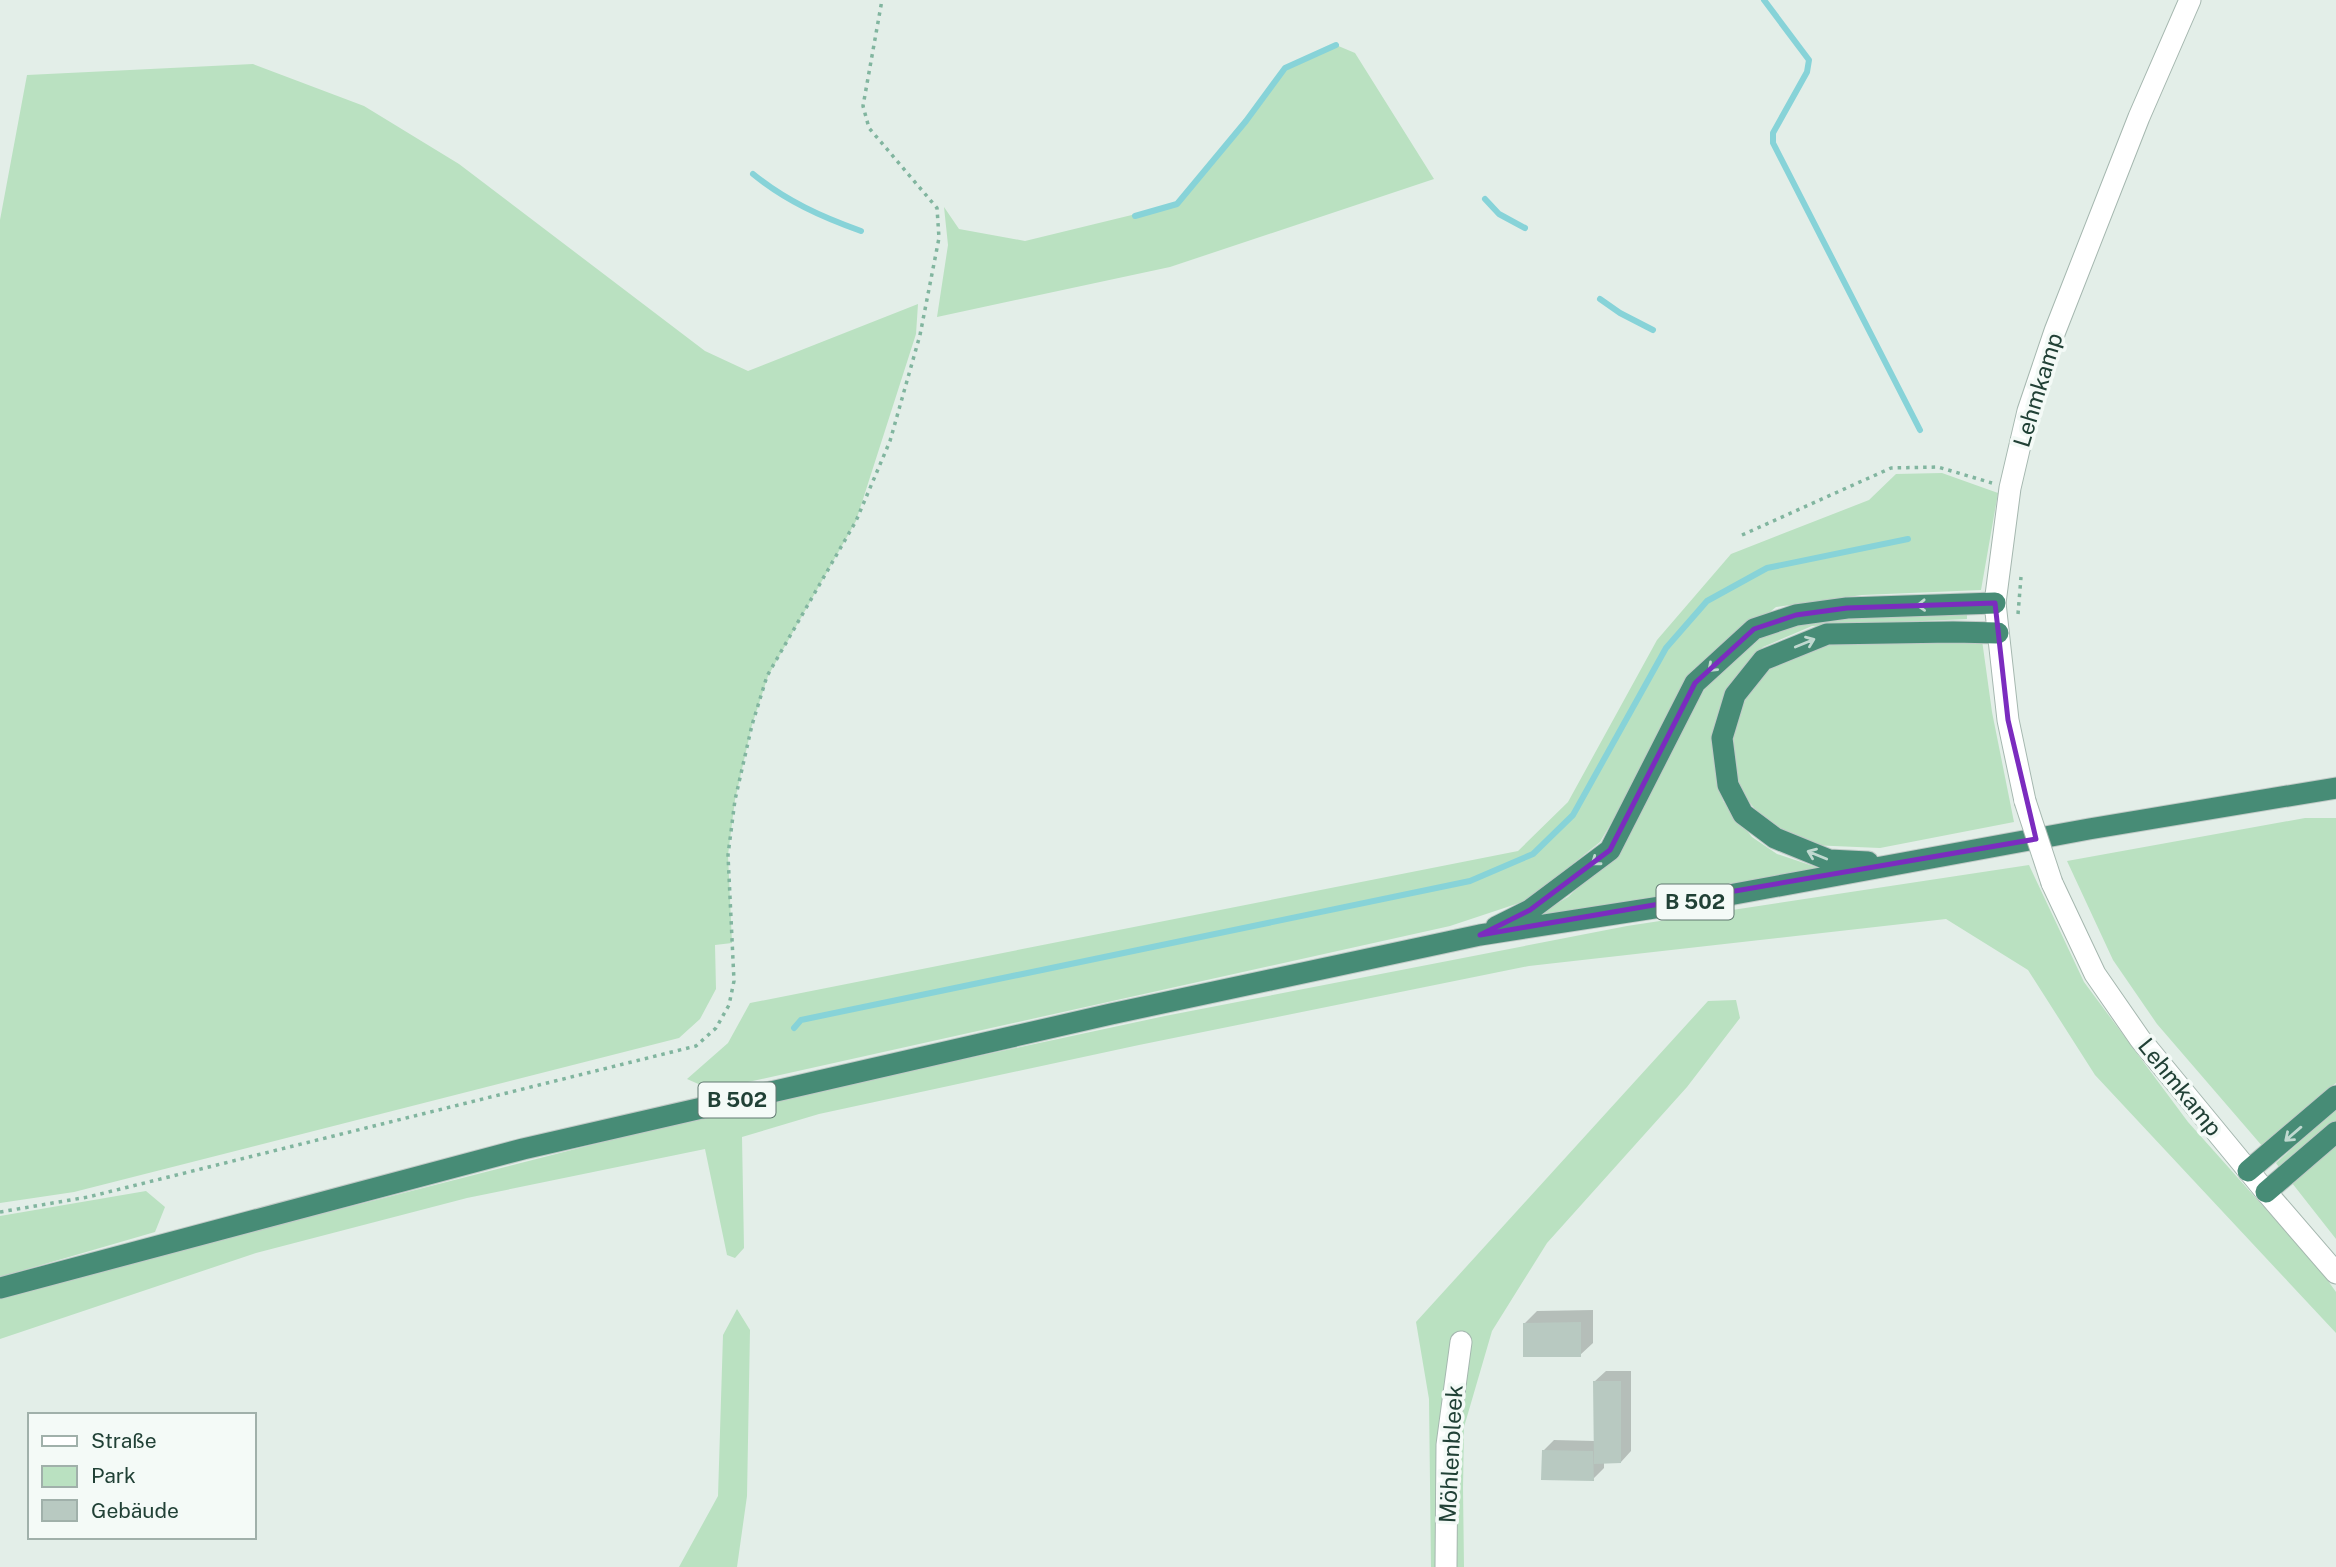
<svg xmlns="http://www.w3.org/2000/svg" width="2336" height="1567" font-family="'Public Sans',sans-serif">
<rect width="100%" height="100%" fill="#e3eee8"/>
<path fill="#bae1c1" d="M1336 45 1355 53 1434 179 1170 267 937 317 948 245 944 207 959 229 1025 241 1177 204 1285 68Z
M253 64 364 106 459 164 705 351 748 371 918 304 916 334 856 521 768 676 752 725 735 800 728 855 732 943 715 945 716 989 700 1019 679 1038 74 1192 0 1203V220L27 75Z
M1942 473 1998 493 1981 590 1862 595 1776 607 1688 679 1640 774 1600 842 1528 900 1450 926 712 1090 687 1079 728 1043 750 1003 1518 851 1568 802 1657 640 1731 554 1869 500 1896 474Z
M1967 610V619L1812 626 1763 647 1728 689 1712 734 1723 801 1752 837 1777 854 1822 869 1528 921 1568 897 1606 862 1681 725 1711 680 1756 637 1799 619Z
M1982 640 1992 712 2014 822 1880 848 1810 845 1762 818 1743 794 1732 768V728L1742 699 1774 663 1822 642Z
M2305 818H2336V1083L2263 1147 2157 1024 2113 960 2067 861Z
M2029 865 2084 982 2188 1122 2321 1271 2336 1292V1333L2095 1075 2028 970 1946 919 1529 966 1139 1045 819 1114 742 1137 744 1248 735 1258 727 1255 705 1149 467 1198 256 1253 0 1339V1299L216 1241 728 1110 1165 1016 1627 926Z
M1736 1000 1740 1018 1687 1087 1547 1243 1492 1331 1464 1427 1463 1488 1464 1567H1431L1429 1399 1416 1322 1708 1001Z
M2336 1109V1121L2281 1170 2276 1163Z
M2336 1143V1239L2292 1183Z
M146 1191 165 1207 155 1232 0 1277V1216Z
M737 1309 750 1330 747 1496 737 1567H679L718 1496 723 1335Z"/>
<path fill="#0003" d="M1593 1310V1343L1580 1355 1525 1323 1537 1311Z
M1606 1371H1631V1451L1621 1462H1604V1468L1593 1479 1543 1451 1554 1440 1595 1441V1381Z"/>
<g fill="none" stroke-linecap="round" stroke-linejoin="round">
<path stroke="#87d3d8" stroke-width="6" d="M1764 0 1809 60 1807 72 1773 133V143L1920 430
M753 174C786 201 822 217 861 231
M1485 199 1499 214 1525 228
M1135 216 1177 204 1246 121 1285 68 1336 45
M1600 299 1620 313 1653 330
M794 1028 801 1020 1470 881 1533 854 1573 815 1666 648 1707 601 1767 568 1908 539"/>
</g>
<path fill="#b8c9c1" d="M1581 1322V1357H1523V1323Z
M1593 1381H1621V1463L1594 1464Z
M1542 1450 1593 1451 1594 1481 1541 1480Z"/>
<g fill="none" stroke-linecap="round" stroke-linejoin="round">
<defs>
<path id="minor" d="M1995 603 2010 488 2028 411 2055 331 2139 117 2190 0
M1446 1567 1447 1445 1461 1342"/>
<path id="tertiary" d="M1995 603 2008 720 2025 801
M2052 883 2095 974 2140 1039 2266 1192 2336 1273"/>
<path id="trunk" d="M1868 862 1829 860 1775 838 1743 814 1728 785 1722 738 1735 695 1763 660 1827 634 1953 632 1998 633
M1496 927 1530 910 1610 850 1695 683 1754 629 1796 615 1847 608 1995 603
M2248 1171 2336 1096
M2266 1192 2336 1132
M0 1288 523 1149 1111 1014 1480 935 1680 904 2089 829 2336 788"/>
</defs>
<use href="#minor" stroke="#a5b7af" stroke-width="23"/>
<use href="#tertiary" stroke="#a5b7af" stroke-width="23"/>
<use href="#trunk" stroke="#c1cac7" stroke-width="23"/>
<path stroke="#81b59f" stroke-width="3.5" stroke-dasharray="3.5 5" stroke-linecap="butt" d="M1742 535 1891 468 1938 467 1992 483
M2018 614 2021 577
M0 1212 88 1197 696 1046 716 1028 729 1005 734 981 728 855 735 800 752 725 767 676 856 521 890 441 920 335 939 238 937 208 869 128 863 106 882 0"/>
<use href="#minor" stroke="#fff" stroke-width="21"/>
<use href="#tertiary" stroke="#fff" stroke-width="21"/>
<use href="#trunk" stroke="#478c76" stroke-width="21"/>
<defs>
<path id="tertiary-bridge" d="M2025 801 2052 883"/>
</defs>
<use href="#tertiary-bridge" stroke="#a5b7af" stroke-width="23" stroke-linecap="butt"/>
<use href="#tertiary-bridge" stroke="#fff" stroke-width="21"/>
</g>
<defs><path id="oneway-shaft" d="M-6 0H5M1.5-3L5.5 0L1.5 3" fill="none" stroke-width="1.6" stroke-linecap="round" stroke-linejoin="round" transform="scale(1.75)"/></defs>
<g stroke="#c0d9d0">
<use href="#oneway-shaft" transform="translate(1927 605) rotate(178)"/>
<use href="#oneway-shaft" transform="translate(1805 643) rotate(-22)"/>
<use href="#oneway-shaft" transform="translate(1716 664) rotate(137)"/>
<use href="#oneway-shaft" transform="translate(1817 855) rotate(-158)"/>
<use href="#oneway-shaft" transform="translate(1600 858) rotate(143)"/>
<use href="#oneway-shaft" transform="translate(2293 1134) rotate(139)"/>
</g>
<path fill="none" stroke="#7b2cbf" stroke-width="5" stroke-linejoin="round" d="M1995 603 2008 720 2036 839 1480 935 1530 910 1610 850 1695 683 1754 629 1796 615 1847 608Z"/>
<g text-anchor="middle" stroke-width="7" stroke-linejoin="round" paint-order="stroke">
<g fill="#f4faf7" stroke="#607870" stroke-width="2">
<rect x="1656.5" y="884.5" width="77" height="35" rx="5"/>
<rect x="698.5" y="1082.5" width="77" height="35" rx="5"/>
</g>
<g font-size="21" font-weight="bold" fill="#214136">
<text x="1695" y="909">B 502</text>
<text x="737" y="1107">B 502</text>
</g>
<g font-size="23" fill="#214136" stroke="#f4faf7">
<text transform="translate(2038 390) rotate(-73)" y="8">Lehmkamp</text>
<text transform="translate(2180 1087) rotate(51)" y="8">Lehmkamp</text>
<text transform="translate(1451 1454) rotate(-87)" y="8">Möhlenbleek</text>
</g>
</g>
<rect x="28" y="1413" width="228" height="126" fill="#f4faf7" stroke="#a0b0aa" stroke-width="2"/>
<rect x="42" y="1436" width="35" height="10" fill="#ffffff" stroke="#a0b0aa" stroke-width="2"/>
<text x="91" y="1448" font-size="21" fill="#214136">Straße</text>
<rect x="42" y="1466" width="35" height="21" fill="#bae1c1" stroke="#a0b0aa" stroke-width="2"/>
<text x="91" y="1483" font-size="21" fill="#214136">Park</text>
<rect x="42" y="1500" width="35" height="21" fill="#b8c9c1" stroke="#a0b0aa" stroke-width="2"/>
<text x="91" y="1518" font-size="21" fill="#214136">Gebäude</text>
</svg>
